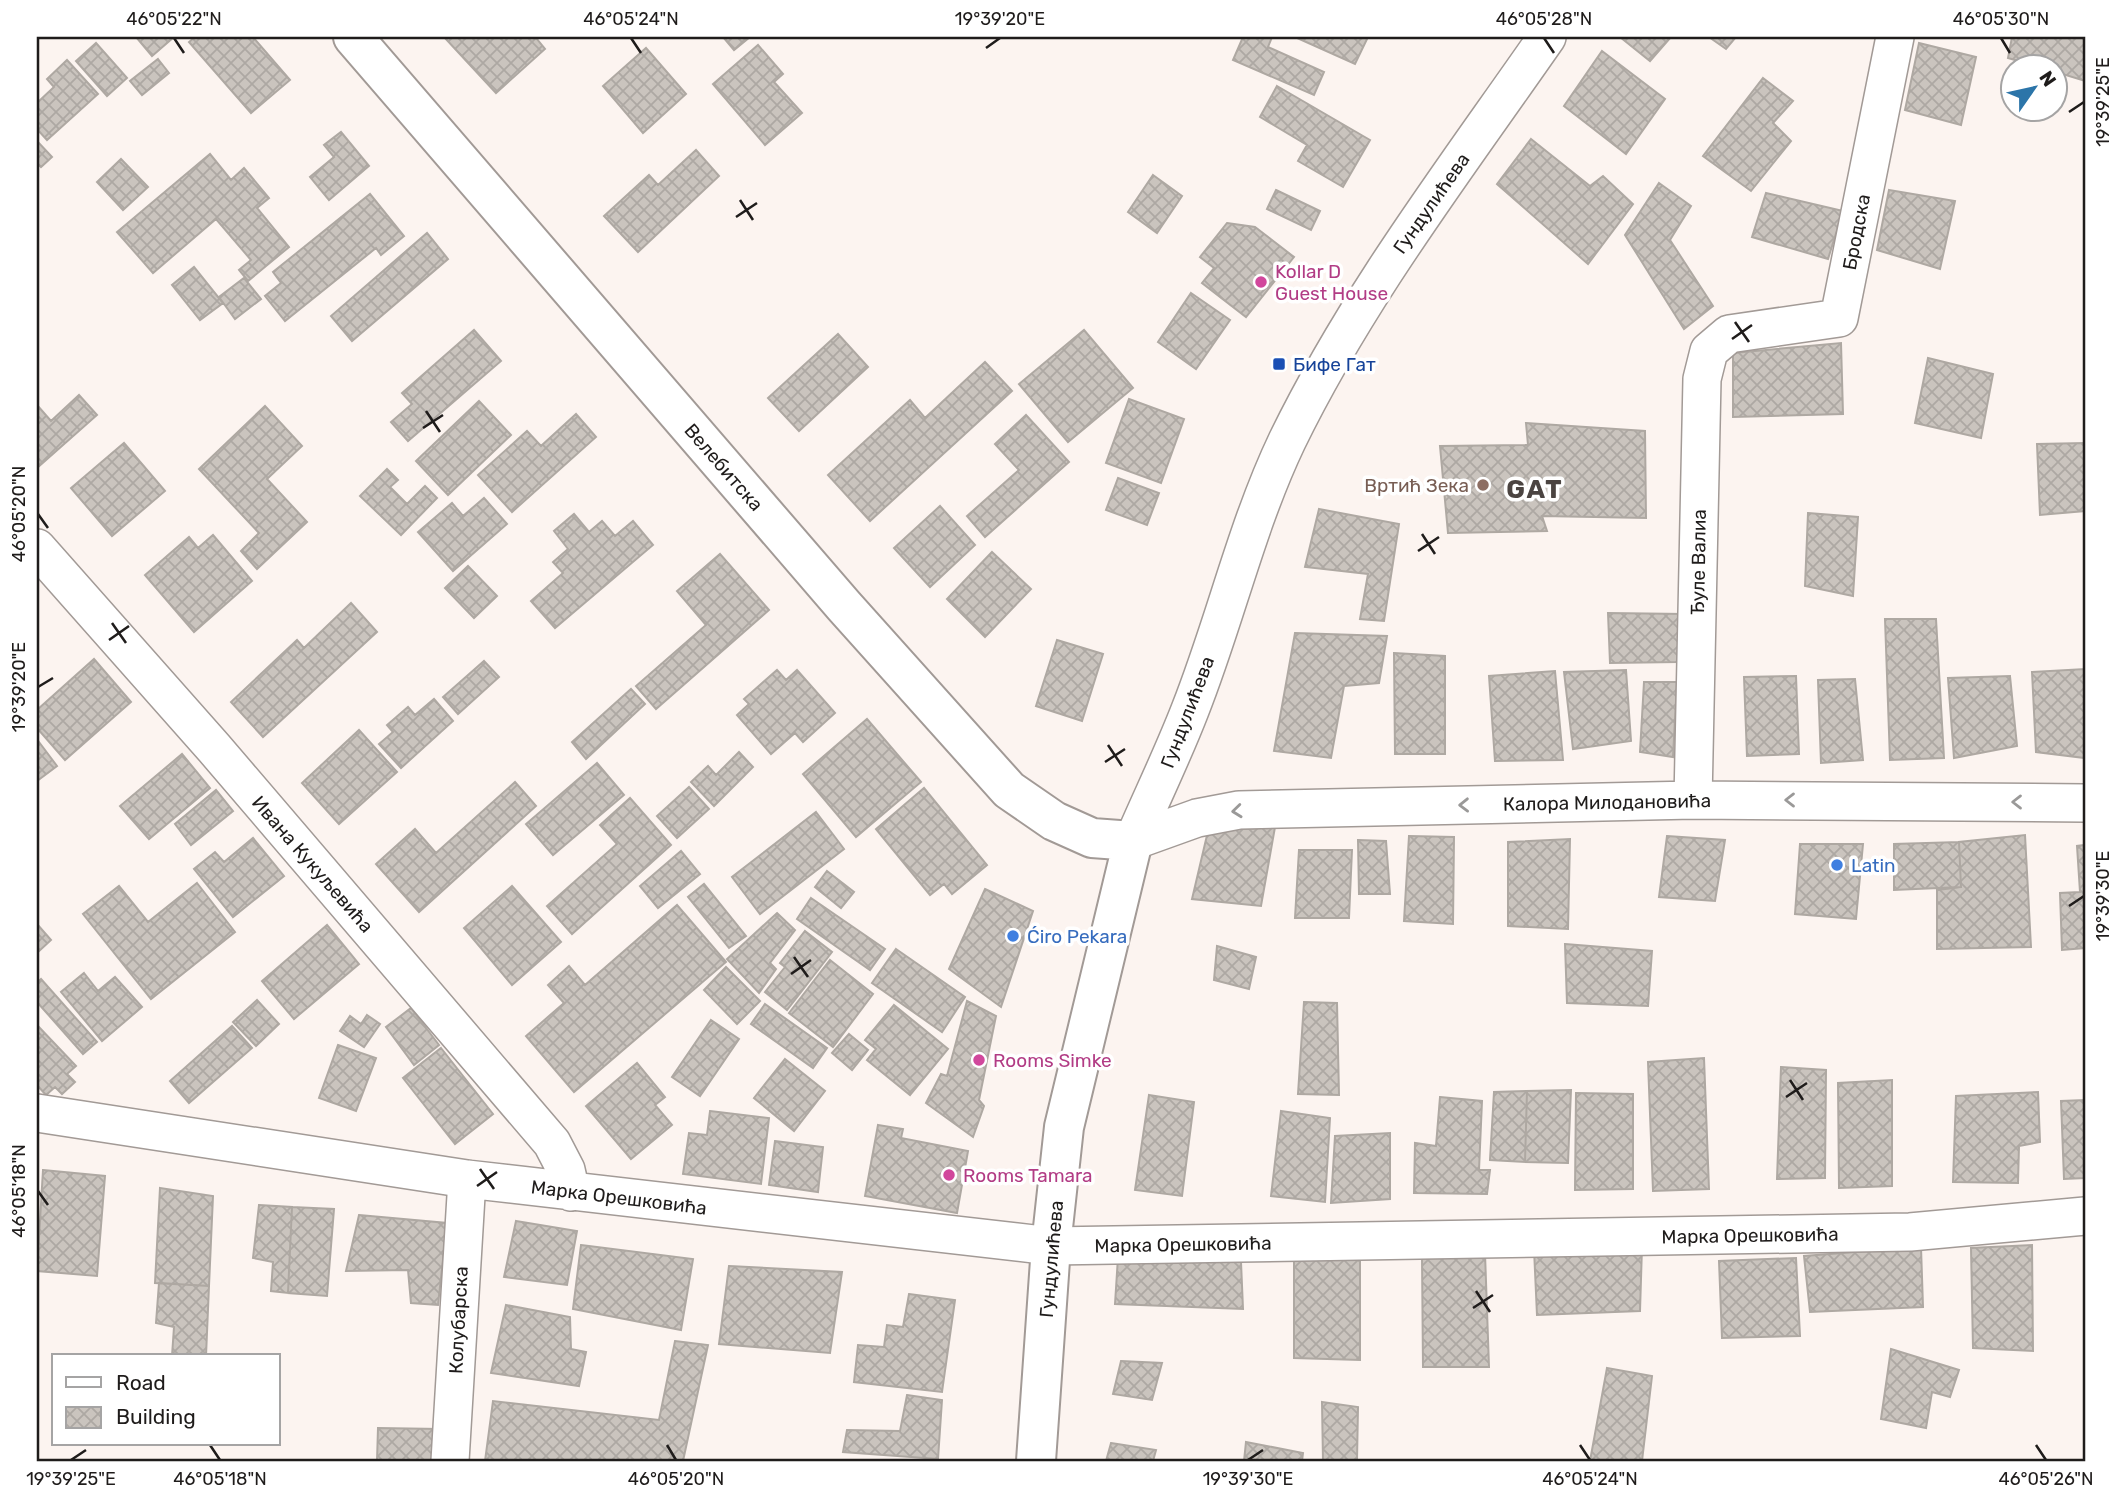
<svg xmlns="http://www.w3.org/2000/svg" width="2122" height="1498" font-family="Rubik,sans-serif">
<defs>
<pattern id="building-cross-hatch" width="8" height="8" patternUnits="userSpaceOnUse" patternTransform="scale(1.75)"><rect width="8" height="8" fill="#cac4be"/><path d="M0 0l8 8M0 8l8-8" fill="none" stroke="#ada8a3"/></pattern>
</defs>
<rect width="100%" height="100%" fill="#fcf4f0"/>
<path fill="url(#building-cross-hatch)" stroke="#aea8a2" stroke-width="2" d="M136 37H174L152 56Z
M195 37H253L290 80 251 113 189 42Z
M444 37H539L537 39 545 49 496 93Z
M723 37H750L734 50Z
M1243 37H1272L1268 47 1324 72 1314 95 1233 60Z
M1295 37H1368L1355 64Z
M1620 37H1671L1650 61Z
M1709 37H1736L1726 49Z
M2012 37H2085V81L2056 72V66H2036L2008 58Z
M96 43 127 78 107 96 76 61Z
M1919 43 1976 57 1961 125 1905 110Z
M758 45 783 74 774 82 802 113 765 145 713 84Z
M646 48 686 94 643 133 603 86Z
M1602 51 1665 99 1626 154 1564 106Z
M158 59 169 73 142 95 130 81Z
M67 60 98 94 47 140 37 129V103L54 87 47 79Z
M1763 78 1793 101 1773 123 1791 141 1751 191 1703 156Z
M1277 86 1370 140 1343 187 1298 161 1307 145 1260 117Z
M341 132 369 166 329 200 310 177 334 157 324 145Z
M1531 139 1590 186 1603 176 1633 204 1588 264 1497 184Z
M37 141 52 157 41 167 37 163Z
M696 150 719 176 638 252 604 216 649 175 658 185Z
M210 154 231 180 244 168 269 198 257 208 289 247 248 281 239 270 251 260 216 219 153 273 117 232Z
M121 159 148 187 123 210 97 182Z
M1153 175 1182 196 1157 233 1128 212Z
M1659 183 1691 206 1670 240 1713 306 1684 329 1625 235Z
M1276 190 1320 211 1311 230 1267 209Z
M1889 190 1955 201 1940 269 1877 250Z
M1766 193 1843 211 1828 259 1752 237Z
M370 194 404 236 381 255 376 248 285 321 265 296 281 283 273 272Z
M1227 223 1255 227 1294 257 1246 317 1202 283 1214 268 1200 257Z
M427 233 448 259 352 341 331 316Z
M194 267 223 303 200 320 172 285Z
M244 278 261 299 235 319 219 297Z
M1191 293 1230 320 1196 369 1158 342Z
M474 330 501 361 408 441 391 422 412 404 402 393Z
M1084 330 1133 388 1068 442 1019 384Z
M838 334 868 367 799 431 768 398Z
M1841 343 1843 414 1733 417V353Z
M1928 358 1993 374 1981 438 1915 423Z
M985 362 1012 391 870 521 828 475 910 400 925 418Z
M79 395 97 415 37 468V405L51 421Z
M1129 399 1184 419 1161 483 1106 463Z
M479 401 511 435 448 495 416 461Z
M265 406 302 446 267 479 307 522 257 569 241 551 259 533 199 469Z
M576 414 596 437 512 512 478 475 527 431 541 446Z
M1026 415 1069 462 985 537 967 516 1019 470 995 444Z
M1526 423 1645 431 1646 518 1542 516 1547 531 1448 533 1440 446 1528 445Z
M124 443 165 491 112 536 71 488Z
M2085 443V511L2040 515 2037 444Z
M387 469 398 480 390 487 407 504 425 486 437 498 401 535 360 496Z
M1118 478 1159 493 1147 525 1106 510Z
M484 498 507 524 453 571 418 532 452 503 463 516Z
M940 506 975 545 930 587 894 548Z
M1319 509 1399 524 1384 621 1360 619 1368 574 1305 567Z
M1808 513 1858 517 1853 596 1805 586Z
M574 514 589 532 602 521 615 536 633 521 653 545 555 628 531 601 563 573 553 562 568 549 554 531Z
M213 535 252 581 194 632 145 575 189 537 198 548Z
M992 552 1031 589 985 637 947 599Z
M720 554 769 610 656 709 636 686 706 625 677 591Z
M468 566 497 596 474 618 445 588Z
M351 603 377 632 263 737 231 702 297 640 304 648Z
M1608 613 1684 614 1678 662 1610 663Z
M1885 619H1936L1944 758 1890 760Z
M1295 633 1387 636 1379 683 1344 686 1331 758 1274 751Z
M1057 640 1103 654 1082 721 1036 706Z
M1394 653 1445 656V754H1395Z
M94 659 131 702 65 760 37 728V710Z
M484 661 499 677 458 714 443 697Z
M2085 669V758L2036 752 2032 672Z
M777 670 786 680 797 670 835 713 803 742 795 733 771 754 737 715 749 704 744 699Z
M1626 670 1631 741 1573 749 1564 672Z
M1555 671 1563 760 1495 761 1489 676Z
M1796 676 1799 754 1747 756 1744 677Z
M2010 676 2017 746 1954 758 1948 678Z
M1855 679 1863 760 1821 763 1818 680Z
M1644 682H1677L1673 757 1640 752Z
M631 689 645 704 586 759 572 742Z
M434 699 453 721 401 768 379 744 393 732 387 725 408 707 415 715Z
M867 719 921 782 856 837 803 774Z
M359 730 397 772 339 824 302 783Z
M39 742 57 766 37 781V744Z
M739 752 753 767 714 806 691 782 708 766 716 775Z
M182 754 210 788 149 839 120 806Z
M597 763 624 795 553 855 526 824Z
M515 782 536 806 419 912 376 864 415 829 436 853Z
M689 787 709 809 677 838 657 816Z
M924 788 987 865 952 894 944 884 930 895 876 829Z
M216 790 233 811 191 845 175 824Z
M630 798 671 845 572 934 547 906 617 844 600 825Z
M816 812 844 849 760 914 732 877Z
M1275 827 1261 906 1192 899 1208 831Z
M2025 835 2031 947 1937 949V890L1961 887 1959 842Z
M1409 836 1454 837 1453 924 1404 921Z
M1667 836 1725 840 1715 901 1659 897Z
M253 838 284 876 233 917 194 869 215 852 224 862Z
M1570 839 1568 929 1508 926V842Z
M1358 840 1386 841 1390 894H1359Z
M1959 842 1961 887 1894 890V844Z
M1800 844H1863L1856 919 1795 914Z
M2085 845V948L2062 950 2060 893 2080 892 2077 846Z
M1299 850H1352L1349 918H1295Z
M681 851 700 874 658 908 640 886Z
M827 871 854 892 841 908 815 887Z
M197 883 235 932 151 999 83 914 119 886 148 922Z
M704 884 746 936 729 948 688 897Z
M512 886 561 942 512 985 464 928Z
M985 889 1033 911 1001 1007 949 969Z
M811 898 885 949 870 970 797 919Z
M677 905 726 962 574 1092 526 1036 564 1003 548 985 569 966 585 985Z
M777 913 795 930 770 963 776 969 759 993 727 959Z
M37 924 51 940 37 953Z
M327 925 359 964 294 1019 262 981Z
M805 931 832 952 787 1010 765 992 785 967 780 963Z
M1565 944 1652 951 1648 1006 1567 1003Z
M1217 946 1256 957 1249 989 1214 980Z
M896 949 965 997 942 1032 872 983Z
M830 960 873 994 833 1047 789 1013Z
M726 967 760 1001 737 1024 704 990Z
M84 973 98 991 115 977 142 1007 102 1041 61 992Z
M41 979 97 1042 83 1054 37 1002V983Z
M257 1000 279 1024 256 1046 233 1022Z
M967 1001 996 1016 979 1100 984 1106 973 1137 926 1103 941 1074 947 1076Z
M1304 1002 1337 1003 1339 1095 1298 1094Z
M765 1004 827 1048 813 1068 751 1024Z
M894 1005 948 1049 910 1095 867 1060 876 1049 865 1040Z
M411 1008 439 1045 414 1065 386 1027Z
M367 1015 380 1024 364 1047 340 1031 350 1016 361 1024Z
M711 1020 739 1039 700 1096 672 1077Z
M37 1025 76 1066 67 1074 75 1082 62 1094 55 1087 46 1095 37 1085Z
M232 1026 252 1048 189 1103 170 1081Z
M849 1034 868 1050 852 1070 832 1053Z
M338 1045 376 1058 356 1111 319 1098Z
M441 1048 493 1114 455 1144 403 1078Z
M1704 1058 1709 1189 1653 1191 1648 1062Z
M785 1059 825 1091 794 1131 754 1098Z
M637 1063 665 1097 655 1105 672 1125 631 1159 586 1106Z
M1781 1067 1826 1070 1825 1178 1777 1179Z
M1892 1080V1186L1839 1188 1838 1083Z
M1571 1090 1568 1163 1525 1162 1527 1091Z
M1527 1091 1525 1162 1490 1160 1494 1092Z
M2038 1092 2040 1142 2019 1146 2018 1183 1953 1182 1956 1096Z
M1576 1093 1633 1094V1189L1575 1190Z
M1149 1095 1194 1102 1182 1196 1135 1190Z
M1440 1097 1482 1101 1479 1170H1490L1487 1194 1414 1193 1415 1143 1436 1146Z
M2085 1100V1178L2064 1179 2061 1101Z
M710 1111 769 1118 761 1184 683 1174 689 1133 707 1135Z
M1281 1111 1330 1118 1325 1202 1271 1196Z
M878 1125 903 1129 901 1138 968 1151 957 1213 865 1196Z
M1390 1133V1199L1331 1203 1335 1136Z
M775 1141 823 1147 818 1192 769 1185Z
M43 1170 105 1176 97 1276 37 1271Z
M160 1188 213 1196 209 1286 155 1283Z
M259 1205 292 1207 288 1293 271 1291 273 1262 253 1258Z
M292 1207 334 1209 327 1296 288 1293Z
M359 1215 447 1223 438 1305 411 1303 408 1270 346 1271Z
M516 1221 577 1231 567 1285 504 1277Z
M581 1245 693 1259 681 1330 573 1309Z
M2032 1245 2033 1351 1973 1348 1971 1248Z
M1642 1247 1640 1311 1537 1315 1534 1249Z
M1921 1247 1923 1307 1810 1312 1804 1256Z
M1360 1252V1360L1294 1358V1259Z
M1485 1253 1489 1367H1423L1422 1256Z
M1118 1257 1241 1262 1243 1309 1115 1304Z
M1796 1258 1800 1336 1722 1338 1719 1261Z
M729 1266 842 1272 830 1353 719 1344Z
M159 1283 209 1286 206 1356H172L174 1327 156 1323Z
M909 1294 955 1300 942 1392 854 1382 858 1345 884 1347 887 1325 903 1327Z
M506 1305 570 1317 571 1349 586 1352 579 1386 491 1373Z
M675 1341 708 1345 683 1461H485L493 1401 659 1420Z
M1891 1349 1959 1370 1950 1397 1932 1392 1926 1428 1881 1419Z
M1121 1361 1162 1363 1152 1400 1113 1394Z
M1607 1368 1652 1376 1642 1461H1590Z
M907 1395 942 1400 938 1459 843 1452 847 1430 900 1431Z
M1322 1402 1358 1407 1357 1461H1323Z
M378 1428 440 1429 438 1461H377Z
M1246 1442 1303 1453 1302 1461H1244Z
M1111 1443 1156 1450 1153 1461H1106Z"/>
<g fill="none" stroke-linecap="round" stroke-linejoin="round">
<defs>
<path id="street" d="M37 548 214 748 552 1143 566 1170 571 1192
M1693 800 1702 379 1709 351 1729 334 1839 318 1895 37
M1133 841 1197 818 1239 810 1693 800 2085 803
M1133 841C1152 797 1173 754 1190 710 1225 622 1246 527 1287 441 1357 297 1456 168 1547 37
M37 1113 467 1179 1051 1246 1910 1232 2085 1216
M450 1461 467 1179"/>
<path id="secondary" d="M353 37 844 606 1009 790 1054 821 1092 838 1133 841 1064 1127 1051 1246 1036 1461"/>
</defs>
<use href="#street" stroke="#a29a96" stroke-width="40"/>
<use href="#secondary" stroke="#a29a96" stroke-width="42"/>
<use href="#street" stroke="#fff" stroke-width="37"/>
<use href="#secondary" stroke="#fff" stroke-width="38"/>
</g>
<defs><path id="oneway-chevron" d="M-2-3.5L2.5 0L-2 3.5" fill="none" stroke-width="1.6" stroke-linecap="round" stroke-linejoin="round" transform="scale(1.75)"/></defs>
<g stroke="#9a9998">
<use href="#oneway-chevron" transform="translate(1790 800) rotate(-180)"/>
<use href="#oneway-chevron" transform="translate(2017 802) rotate(-180)"/>
<use href="#oneway-chevron" transform="translate(1464 805) rotate(179)"/>
<use href="#oneway-chevron" transform="translate(1237 811) rotate(174)"/>
</g>
<path fill="none" stroke="#1f1c1b" stroke-width="2.5" d="M174 38 184 53M631 38 641 53M1544 38 1554 53M2001 38 2010 53M986 48 1000 38M2069 112 2084 102M740 200 753 220M736 217 757 203M1735 322 1749 342M1732 339 1752 325M426 411 440 432M423 428 443 415M38 514 48 528M1422 534 1435 554M1418 551 1439 537M112 623 126 643M109 640 129 626M38 687 53 678M1108 745 1122 766M1105 762 1125 749M2069 906 2084 896M794 957 808 977M791 974 811 960M1790 1080 1803 1100M1786 1097 1807 1083M480 1169 494 1189M477 1186 497 1172M38 1191 48 1205M1476 1291 1490 1312M1473 1308 1493 1295M210 1445 220 1460M667 1445 676 1460M1580 1445 1590 1460M2036 1445 2046 1460M71 1460 86 1450M1248 1460 1263 1450"/>
<g fill="#d1479c" stroke="#fff" stroke-width="2.5">
<circle cx="1261" cy="282" r="7"/>
<circle cx="979" cy="1060" r="7"/>
<circle cx="949" cy="1175" r="7"/>
</g>
<rect fill="#1a4fb4" stroke="#fff" stroke-width="2.5" x="1272" y="357" width="14" height="14" rx="3.5"/>
<circle fill="#8d6e63" stroke="#fff" stroke-width="2.5" cx="1483" cy="485" r="7"/>
<g fill="#3f7fe0" stroke="#fff" stroke-width="2.5">
<circle cx="1837" cy="865" r="7"/>
<circle cx="1013" cy="936" r="7"/>
</g>
<g text-anchor="middle" stroke-width="7" stroke-linejoin="round" paint-order="stroke">
<g font-size="19" fill="#1f1c1b" stroke="#fff">
<text transform="translate(1431 203) rotate(-55)" y="7">Гундулићева</text>
<text transform="translate(1856 232) rotate(-79)" y="7">Бродска</text>
<text transform="translate(724 467) rotate(49)" y="7">Велебитска</text>
<text transform="translate(1698 562) rotate(-89)" y="7">Ђуле Валиа</text>
<text transform="translate(1187 712) rotate(-69)" y="7">Гундулићева</text>
<text transform="translate(1607 802) rotate(-1)" y="7">Калора Милодановића</text>
<text transform="translate(313 864) rotate(49)" y="7">Ивана Кукуљевића</text>
<text transform="translate(619 1197) rotate(7)" y="7">Марка Орешковића</text>
<text transform="translate(1750 1235) rotate(-1)" y="7">Марка Орешковића</text>
<text transform="translate(1183 1244) rotate(-1)" y="7">Марка Орешковића</text>
<text transform="translate(1051 1259) rotate(-85)" y="7">Гундулићева</text>
<text transform="translate(458 1320) rotate(-87)" y="7">Колубарска</text>
</g>
<g font-size="19" fill="#b23c85" stroke="#fff" text-anchor="start">
<text x="1275" y="278">Kollar D<tspan x="1275" dy="22">Guest House</tspan></text>
<text x="993" y="1067">Rooms Simke</text>
<text x="963" y="1182">Rooms Tamara</text>
</g>
<g font-size="19" fill="#164399" stroke="#fff" text-anchor="start">
<text x="1293" y="371">Бифе Гат</text>
</g>
<g font-size="19" fill="#785e54" stroke="#fff" text-anchor="end">
<text x="1469" y="492">Вртић Зека</text>
</g>
<g font-size="19" fill="#366cbe" stroke="#fff" text-anchor="start">
<text x="1851" y="872">Latin</text>
<text x="1027" y="943">Ćiro Pekara</text>
</g>
<g font-size="26" font-weight="bold" letter-spacing="2" fill="#4b4441" stroke="#fff">
<text x="1535" y="498">GAT</text>
</g>
</g>
<rect width="2122" height="1498" fill="none" stroke="#ffffff" stroke-width="77"/>
<rect x="52" y="1354" width="228" height="91" fill="#ffffff" stroke="#a5a4a4" stroke-width="2"/>
<rect x="66" y="1377" width="35" height="10" fill="#ffffff" stroke="#a5a4a4" stroke-width="2"/>
<text x="116" y="1390" font-size="21" fill="#1f1c1b">Road</text>
<rect x="66" y="1407" width="35" height="21" fill="url(#building-cross-hatch)" stroke="#a5a4a4" stroke-width="2"/>
<text x="116" y="1424" font-size="21" fill="#1f1c1b">Building</text>
<g transform="translate(2034 88) rotate(56)"><circle r="33" fill="#ffffff" stroke="#a5a4a4" stroke-width="2"/>
<path d="M0-5L12 26L0 18L-12 26Z" fill="#2c75a9"/>
<text y="-10" font-size="19" font-weight="bold" text-anchor="middle" fill="#1f1c1b">N</text>
</g>
<rect x="38" y="38" width="2046" height="1422" fill="none" stroke="#1f1c1b" stroke-width="2.5"/>
<g font-size="18" text-anchor="middle" fill="#1f1c1b">
<text x="174" y="25">46°05'22"N</text>
<text x="631" y="25">46°05'24"N</text>
<text x="1000" y="25">19°39'20"E</text>
<text x="1544" y="25">46°05'28"N</text>
<text x="2001" y="25">46°05'30"N</text>
<text transform="translate(2103 102) rotate(-90)" y="6">19°39'25"E</text>
<text transform="translate(19 514) rotate(-90)" y="6">46°05'20"N</text>
<text transform="translate(19 687) rotate(-90)" y="6">19°39'20"E</text>
<text transform="translate(2103 896) rotate(-90)" y="6">19°39'30"E</text>
<text transform="translate(19 1191) rotate(-90)" y="6">46°05'18"N</text>
<text x="71" y="1485">19°39'25"E</text>
<text x="220" y="1485">46°05'18"N</text>
<text x="676" y="1485">46°05'20"N</text>
<text x="1248" y="1485">19°39'30"E</text>
<text x="1590" y="1485">46°05'24"N</text>
<text x="2046" y="1485">46°05'26"N</text>
</g>
</svg>
